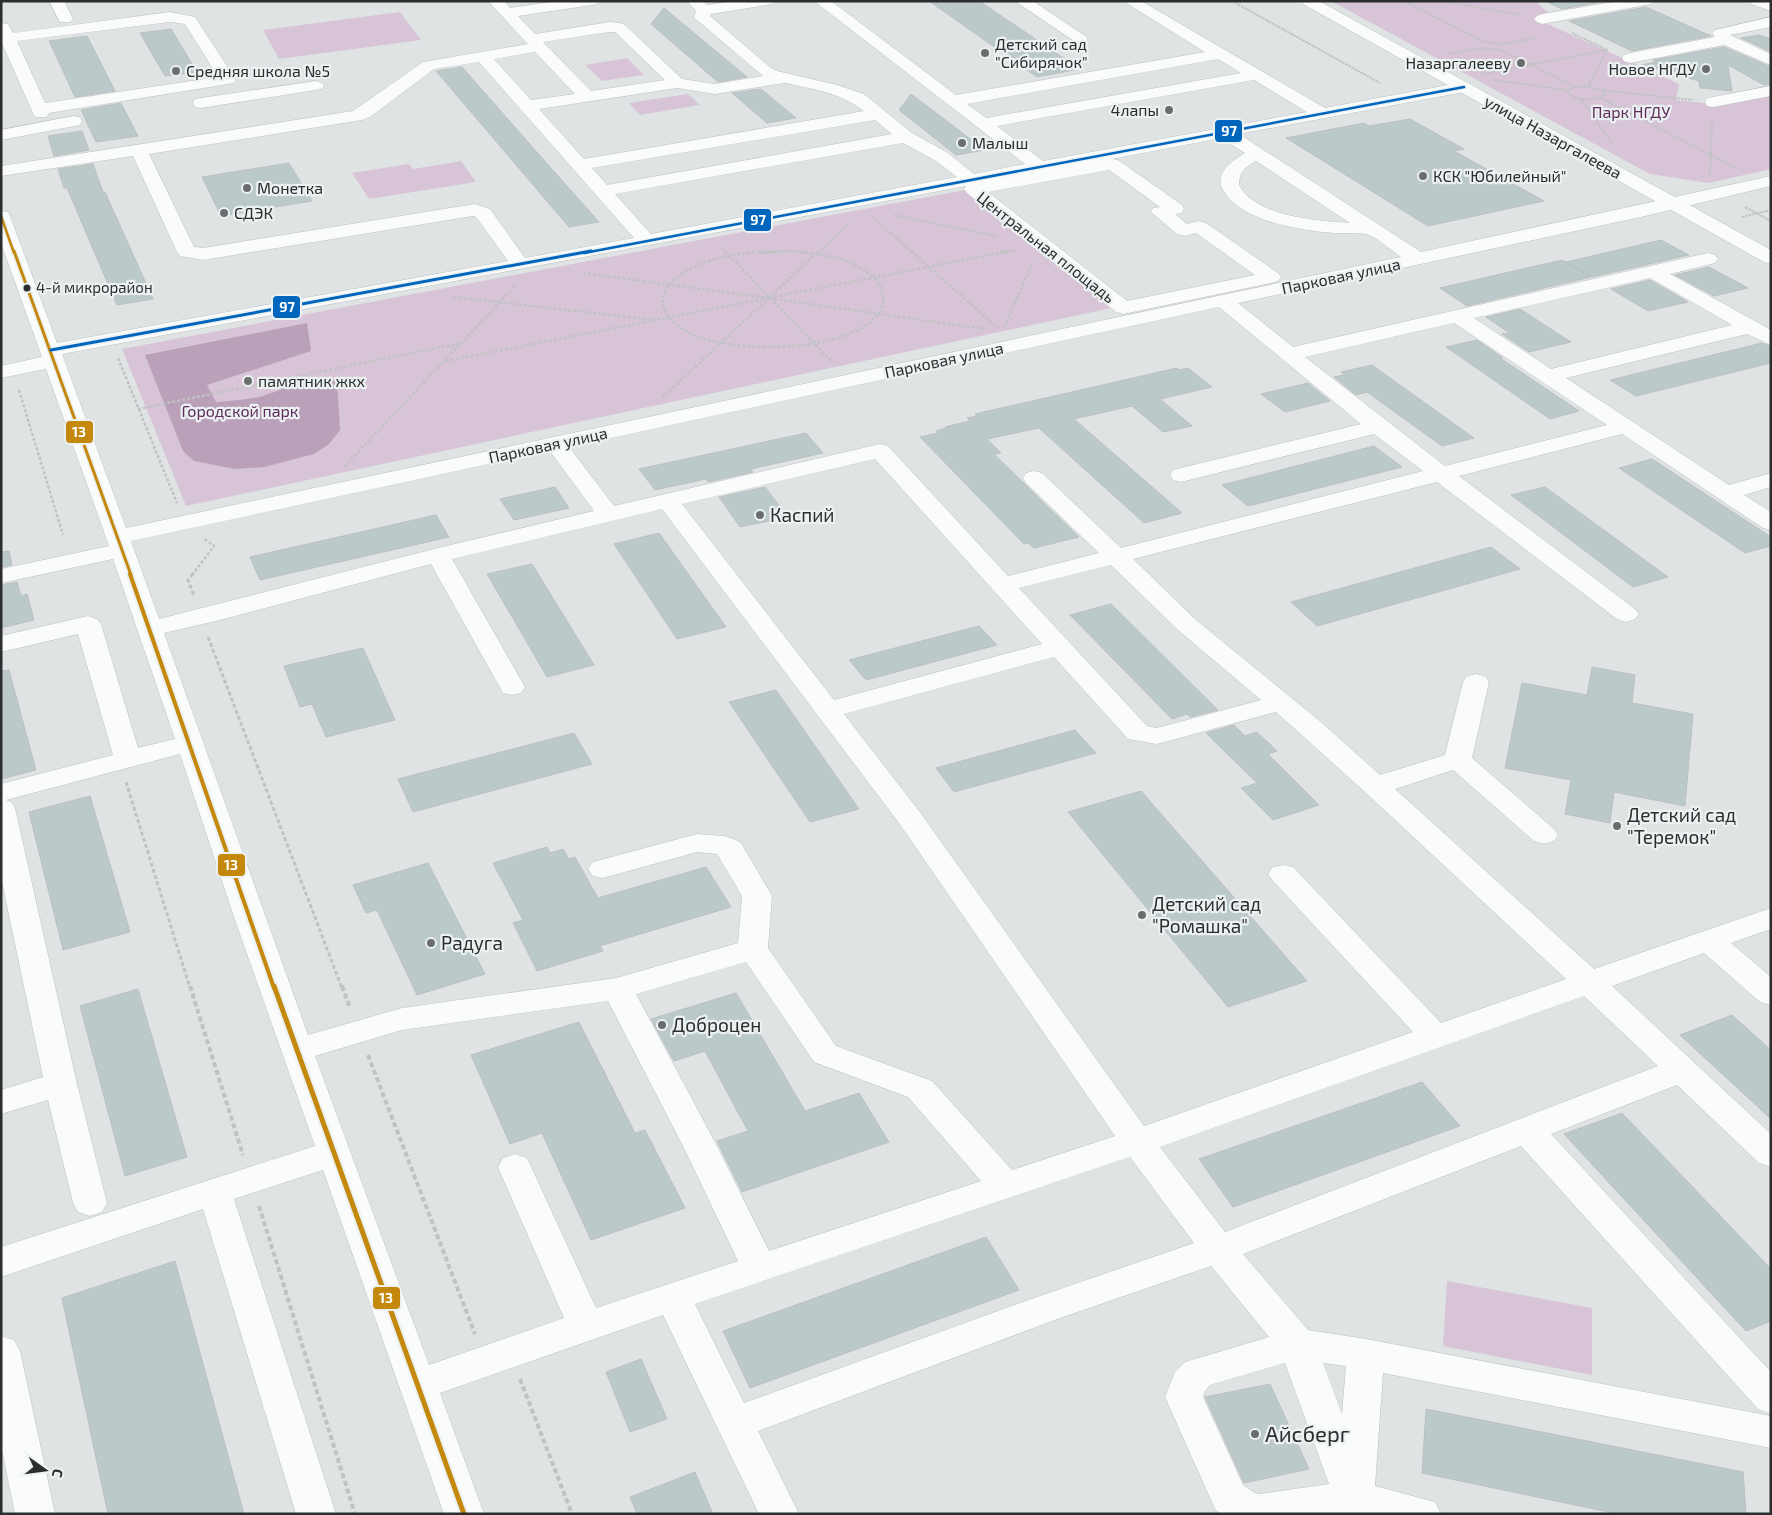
<svg xmlns="http://www.w3.org/2000/svg" width="1772" height="1515" font-family="'Exo 2',sans-serif">
<rect width="100%" height="100%" fill="#e0e3e4"/>
<path fill="#d7c5d7" d="M1331 1H1536L1551 16 1537 19 1679 84 1676 100 1721 105 1771 96V169L1709 183 1650 174Z
M400 12 421 40 279 59 263 30Z
M627 58 644 75 602 81 585 65Z
M688 94 700 105 640 115 629 103Z
M461 161 476 182 369 199 352 173 409 164 413 169Z
M970 189 1116 307 186 506 122 349Z
M1447 1281 1592 1308V1375L1443 1346Z"/>
<path fill="#baa0b9" d="M307 323 311 351 207 385 216 402C230 401 244 400 259 397 280 392 317 370 337 382L340 430 329 444 314 454 264 467 235 469 194 461 183 451 145 355Z"/>
<path fill="#bbc9cb" stroke="#bdbfc0" d="M929 1H979L1080 69 1037 77Z
M1545 1H1606L1562 9Z
M1646 7 1711 36 1632 51 1569 21Z
M664 8 747 77 718 82 651 24Z
M171 29 197 72 165 76 140 33Z
M1759 35 1771 39V52L1741 38Z
M87 36 115 91 75 97 49 41Z
M1724 47 1771 67V84L1764 85 1728 65 1732 91 1700 88 1699 81 1641 65 1657 62 1653 60Z
M462 67 535 150 599 222 569 227 436 71Z
M761 89 796 118 767 123 732 93Z
M911 94 985 150 956 155 899 110Z
M121 103 138 136 96 142 81 110Z
M1410 119 1464 149 1454 151 1544 201 1428 226 1286 138 1364 123 1369 126Z
M82 131 89 150 54 156 48 136Z
M289 163 312 201 221 216 202 177Z
M93 164 103 192H105L153 299 117 305 67 188H64L58 169Z
M1661 240 1689 255 1592 277 1566 262Z
M1562 260 1591 277 1467 306 1440 288Z
M1709 267 1748 288 1714 296 1675 275Z
M1650 280 1688 302 1648 311 1611 289Z
M1520 309 1571 342 1529 352 1502 334 1509 333 1508 332 1486 317Z
M1477 340 1503 358H1500L1579 411 1550 419 1446 347Z
M1762 343 1771 347V363L1636 396 1610 380Z
M1372 365 1474 438 1442 446 1367 392 1356 395 1334 377 1344 375 1341 372Z
M1177 368 1179 370 1188 368 1212 387 1160 399 1192 426 1163 432 1132 406 1074 419 1182 513 1144 523 1039 428 987 439 1001 453 994 454 1079 537 1034 548 1028 543 1024 544 920 437 938 433 936 431 946 428 945 427 970 421 967 418 977 416 975 414Z
M1308 383 1330 401 1285 412 1261 394Z
M806 433 823 453 751 469 753 472 708 482 706 479 655 490 639 469Z
M1374 446 1402 467 1248 506 1222 485Z
M1652 459 1771 537V546L1745 553 1619 468Z
M555 487 569 508 514 520 500 499Z
M765 487 788 517 740 527 719 497Z
M1545 487 1668 577 1633 587 1511 495Z
M436 515 449 537 260 580 250 557Z
M659 533 726 627 677 639 614 544Z
M1491 547 1520 569 1317 626 1291 602Z
M9 551 12 565 1 567V552Z
M532 564 594 665 547 677 487 574Z
M17 582 21 596 27 594 34 620 1 628V585Z
M1111 604 1218 710 1190 717 1187 714 1172 719 1070 615Z
M979 626 997 645 866 680 849 660Z
M363 648 395 720 326 737 312 704 300 707 284 666Z
M1592 667 1635 675 1632 703 1693 714 1685 806 1614 792 1610 823 1565 814 1571 780 1505 768 1522 683 1587 695Z
M9 670 36 770 1 779V671Z
M776 690 859 809 810 822 729 702Z
M1234 725 1245 736 1257 732 1277 751 1268 754 1319 805 1273 820 1241 788 1257 783 1206 733Z
M1075 730 1096 753 954 792 936 768Z
M574 733 592 764 413 812 398 779Z
M1141 791 1307 981 1228 1007 1068 812Z
M90 796 130 932 63 950 29 812Z
M547 847 550 853 563 849 569 859 575 857 598 898 706 867 731 907 600 946 603 951 537 971 513 923 523 920 493 863Z
M428 863 485 974 417 995 377 910 366 913 353 885Z
M138 989 187 1157 125 1176 80 1006Z
M736 993 805 1111 859 1093 889 1142 742 1192 717 1141 748 1131 705 1051 674 1061 651 1019Z
M1732 1015 1771 1050V1119L1680 1035Z
M579 1022 635 1133 645 1130 685 1208 591 1240 542 1133 510 1144 471 1055Z
M1422 1082 1460 1126 1233 1207 1199 1159Z
M1622 1113 1771 1269V1321L1746 1331 1564 1134Z
M986 1237 1019 1290 750 1388 723 1331Z
M175 1261 244 1514H108L62 1298Z
M641 1359 667 1419 630 1432 606 1372Z
M1270 1384 1309 1469 1244 1483 1205 1397Z
M1426 1409 1743 1472 1746 1514H1618L1422 1473Z
M695 1472 713 1514H637L630 1497Z"/>
<g fill="none" stroke-linecap="round" stroke-linejoin="round">
<defs>
<path id="minor" d="M49 1H64L73 19 70 22H60Z
M488 1H504L510 8 558 1H599L597 4 592 5 518 16 535 34 610 22 620 23 625 25 682 79 715 84 763 76 697 20 694 17 696 11 687 1H703L707 5 734 1H774L772 4 767 5 711 14 710 16 771 68 777 71 837 85 864 94 912 133 948 153 974 174 1025 164 814 1H831L956 95 1205 52 1123 1H1141L1325 108 1464 82 1470 84 1472 87 1470 90 1464 92 1239 134 1421 252 1771 176V186L1641 217 1238 303 1293 347 1708 253 1715 255 1718 259 1715 263 1670 274 1771 330V345L1747 334 1566 378 1729 485 1771 473V487L1744 495 1771 512V530L1763 528 1622 434 1459 476 1635 609 1639 614 1635 619 1626 622 1617 619 1437 482 1133 559 1196 620 1321 722 1380 775 1445 755 1463 682 1467 676 1476 674 1485 676 1489 682 1472 758 1554 829 1558 835 1554 841 1544 844 1534 841 1453 770 1395 789 1594 969 1771 908V929L1731 943 1771 977V1005L1760 1002 1704 953 1612 986 1771 1134V1167L1759 1163 1677 1085 1551 1134 1771 1372V1414L1758 1409 1521 1146 1243 1254 1308 1330 1366 1339 1771 1416V1448L1383 1373 1375 1486 1435 1502 1441 1514H1221L1215 1509 1165 1397 1175 1372 1185 1362 1269 1337 1211 1266 1063 1317 758 1431 799 1514H759L663 1315 440 1393 484 1514H444L323 1170 234 1199 336 1514H296L203 1209 1 1277V1247L315 1146 234 917 180 754 6 800 11 802 15 808 77 1084 107 1203 102 1212 90 1216 78 1212 73 1203 48 1100 1 1114V1090L43 1077 1 877V784L113 755 78 634 1 652V636L88 616 97 619 101 624 138 748 175 739 113 559 1 583V569L109 546 46 369 1 378V366L42 357 1 243V211L8 212 10 216 57 343 508 261 476 217 473 216 203 260 180 256 177 252 133 156 1 176V166L353 111 423 62 528 44ZM610 32H615L665 80 591 91 543 42ZM535 52 575 94 531 100 494 59ZM1218 59 1241 73 986 118 967 104ZM479 62 634 238 525 258 490 209 475 204 203 248 194 247 149 154 362 120 370 117 434 69ZM1254 80 1307 112 1043 161 997 126ZM785 83C813 89 841 93 864 111L584 159 539 109 677 88 715 94ZM875 120 892 134 607 185 592 168ZM1221 138 1245 153C1233 160 1215 173 1222 188 1237 219 1293 229 1324 232 1338 234 1352 232 1366 234 1375 236 1393 251 1401 257L126 528 62 354 966 186 964 189 967 193 1116 312 1123 314 1271 283 1278 281 1281 277 1278 273 1206 223 1199 221 1187 224 1175 214 1182 213 1184 209 1182 205 1118 160 1112 159 1101 161ZM903 143 936 161 957 177 651 234 615 194ZM1256 161 1350 223C1318 221 1256 217 1239 185 1239 172 1245 167 1256 161ZM1109 170 1160 207 1153 208 1151 212 1177 234 1184 236 1196 233 1255 275 1127 301 988 192ZM1650 278 1732 325 1551 369 1474 318ZM1219 307 1361 424 1173 470 1170 475 1173 480 1181 482 1374 434 1423 471 1121 548 1042 473 1034 471 1026 473 1023 478 1026 483 1099 553 1008 576 888 446 880 444 614 506 569 447ZM1454 323 1607 425 1445 466 1305 357ZM550 451 594 511 438 548 159 619 131 541ZM875 459 1042 644 834 700 682 504ZM662 509 899 823 1115 1136 1012 1170 932 1081 836 1046 768 948 772 896 741 843 734 839 724 836 697 834 593 862 588 869 593 876 603 878 697 852 717 854 742 896 738 943 616 978 402 1008 308 1035 164 633 220 620 431 564 503 693 512 695 521 693 525 687 452 559ZM1111 565 1178 630 1261 700 1157 728 1147 726 1019 588ZM1054 657 1128 739 1157 744 1276 712 1365 792 1566 979 1441 1023 1293 867 1283 865 1273 867 1268 874 1273 881 1413 1032 1144 1126 919 811 844 714ZM746 962 814 1062 908 1097 981 1181 769 1251 718 1148 636 994ZM1584 996 1658 1066 1225 1232 1160 1147ZM608 1001 684 1148 738 1261 596 1308 527 1158 515 1154 503 1158 498 1167 564 1318 429 1365 315 1056 402 1030ZM1130 1157 1194 1243 1037 1297 744 1403 695 1304ZM1285 1363 1329 1484 1260 1494 1255 1493 1243 1485 1203 1397 1205 1391 1210 1385ZM1323 1363 1346 1366 1342 1414Z
M1015 1H1033L1088 38 1086 41H1074Z
M1619 1H1653L1651 4 1646 5 1542 24 1537 22 1534 19 1537 16 1542 14Z
M1749 1 1771 2V11L1751 4Z
M170 12 195 17 236 80 234 83 49 113 47 117H35L33 113 1 41V23L8 24 13 33ZM170 22 185 24 218 77 45 103 17 41Z
M1771 17V27L1730 35 1771 54V65L1724 45 1630 63 1624 61 1622 58 1624 55 1630 53 1715 37 1712 33 1715 30Z
M316 81 322 83 324 86 322 89 201 108 195 107 193 103 195 99 201 98Z
M1771 86V96L1713 107 1707 106 1705 102 1707 98 1713 97Z
M74 116 80 117 82 121 80 125 1 140V130Z
M1 1336 14 1340 20 1351 55 1514H15L1 1445Z"/>
<path id="major" d="M1301 1H1319L1771 250V264L1764 262 1303 4Z"/>
</defs>
<use href="#minor" stroke="#bec0c1" stroke-width="1"/>
<use href="#major" stroke="#bec0c1" stroke-width="1"/>
<path stroke="#c1c2c3" stroke-width="2" stroke-dasharray="2.5 1" stroke-linecap="butt" d="M1232 1 1380 83
M1404 1 1485 42 1504 44 1534 38
M1443 1 1521 15
M1447 54 1482 48 1501 50 1574 86
M1482 74 1607 50 1572 33
M1494 80 1567 90C1579 85 1589 86 1601 90L1693 100
M1588 86 1607 50
M1567 90C1574 102 1589 99 1601 98L1736 168
M1601 98 1606 94 1602 91
M1581 99 1614 146
M1710 175 1712 121
M1745 207 1771 221
M894 215 996 236
M1742 217 1771 210
M874 218 913 253
M721 247 726 253
M760 253 793 251 805 253
M818 253 849 223
M1002 253 1015 250"/>
<path stroke="#c1c2c3" stroke-width="2.5" stroke-dasharray="3 2" stroke-linecap="butt" d="M725 251 833 363
M785 251C749 252 709 254 679 276 643 302 674 330 704 339 745 352 849 352 878 314 886 303 885 290 876 280 856 258 823 255 795 251
M911 251 998 328
M583 273 768 298
M454 297 654 320
M774 299 985 329
M1004 327 1033 262
M118 358 177 503
M446 361 1009 251
M19 390 63 535
M662 398 819 251
M138 409 462 343
M344 467 515 286
M192 575 214 546 204 539"/>
<path stroke="#c1c2c3" stroke-width="3" stroke-dasharray="4 2.5" stroke-linecap="butt" d="M193 574 188 580 194 596
M208 637 342 988
M126 782 190 988"/>
<path stroke="#c1c2c3" stroke-width="4" stroke-dasharray="5 3" stroke-linecap="butt" d="M190 986 243 1155
M342 986 350 1008
M368 1055 475 1334
M259 1206 355 1514
M520 1379 572 1514"/>
<use href="#minor" fill="#fafbfb" fill-rule="evenodd"/>
<use href="#major" fill="#fafbfb" fill-rule="evenodd"/>
<defs>
<path id="bus-1-far3" d="M1 216 14 253"/>
<path id="bus-1-far2" d="M14 251 131 575"/>
<path id="bus-1-far1" d="M130 574 274 988"/>
<path id="bus-1" d="M274 986 464 1514"/>
<path id="bus-2-far1" d="M584 253 1464 87"/>
<path id="bus-2" d="M51 350 591 251"/>
</defs>
<use href="#bus-1-far3" stroke="#ecf1f2" stroke-width="5"/>
<use href="#bus-1-far2" stroke="#ecf1f2" stroke-width="6"/>
<use href="#bus-1-far1" stroke="#ecf1f2" stroke-width="8"/>
<use href="#bus-1" stroke="#ecf1f2" stroke-width="9"/>
<use href="#bus-2-far1" stroke="#ecf1f2" stroke-width="5"/>
<use href="#bus-2" stroke="#ecf1f2" stroke-width="6"/>
<use href="#bus-1-far3" stroke="#c4880c" stroke-width="2.5"/>
<use href="#bus-1-far2" stroke="#c4880c" stroke-width="3"/>
<use href="#bus-1-far1" stroke="#c4880c" stroke-width="4"/>
<use href="#bus-1" stroke="#c4880c" stroke-width="5"/>
<use href="#bus-2-far1" stroke="#0065bd" stroke-width="2.5"/>
<use href="#bus-2" stroke="#0065bd" stroke-width="3"/>
</g>
<g fill="#6a6d6e" stroke="#ecf1f2" stroke-width="2">
<circle cx="985" cy="53" r="5"/>
<circle cx="1521" cy="63" r="5"/>
<circle cx="1706" cy="69" r="5"/>
<circle cx="176" cy="71" r="5"/>
<circle cx="1169" cy="110" r="5"/>
<circle cx="962" cy="143" r="5"/>
<circle cx="1423" cy="176" r="5"/>
<circle cx="247" cy="188" r="5"/>
<circle cx="224" cy="213" r="5"/>
<circle cx="248" cy="381" r="5"/>
<circle cx="760" cy="515" r="5"/>
<circle cx="1617" cy="826" r="5"/>
<circle cx="1142" cy="915" r="5"/>
<circle cx="431" cy="943" r="5"/>
<circle cx="662" cy="1025" r="5"/>
<circle cx="1255" cy="1434" r="5"/>
</g>
<circle fill="#2b2d2e" stroke="#ecf1f2" stroke-width="2" cx="27" cy="288" r="4.5"/>
<g text-anchor="middle" stroke-width="4.5" stroke-linejoin="round" paint-order="stroke">
<g font-size="15" fill="#2b2d2e" stroke="#ecf1f2" text-anchor="start">
<text x="36" y="293">4-й микрорайон</text>
</g>
<g font-size="16" fill="#2b2d2e" stroke="#ecf1f2" text-anchor="start">
<text x="995" y="50">Детский сад<tspan x="995" dy="18">"Сибирячок"</tspan></text>
<text x="1511" y="69" text-anchor="end">Назаргалееву</text>
<text x="1696" y="75" text-anchor="end">Новое НГДУ</text>
<text x="186" y="77">Средняя школа №5</text>
<text x="1159" y="116" text-anchor="end">4лапы</text>
<text x="972" y="149">Малыш</text>
<text x="1433" y="182">КСК "Юбилейный"</text>
<text x="257" y="194">Монетка</text>
<text x="234" y="219">СДЭК</text>
<text x="258" y="387">памятник жкх</text>
</g>
<g font-size="16" fill="#5e2d5c" stroke="#ecf1f2">
<text x="1631" y="118">Парк НГДУ</text>
<text x="240" y="417">Городской парк</text>
</g>
<g font-size="16" fill="#2b2d2e" stroke="#ecf1f2">
<text transform="translate(1553 137) rotate(29)" y="6">улица Назаргалеева</text>
<text transform="translate(1046 247) rotate(38)" y="6">Центральная площадь</text>
<text transform="translate(1341 276) rotate(-12)" y="6">Парковая улица</text>
<text transform="translate(944 360) rotate(-12)" y="6">Парковая улица</text>
<text transform="translate(548 445) rotate(-12)" y="6">Парковая улица</text>
</g>
<g font-size="19" fill="#2b2d2e" stroke="#ecf1f2" text-anchor="start">
<text x="770" y="522">Каспий</text>
<text x="1627" y="822">Детский сад<tspan x="1627" dy="22">"Теремок"</tspan></text>
<text x="1152" y="911">Детский сад<tspan x="1152" dy="22">"Ромашка"</tspan></text>
<text x="441" y="950">Радуга</text>
<text x="672" y="1032">Доброцен</text>
</g>
<g font-size="22" fill="#2b2d2e" stroke="#ecf1f2" text-anchor="start">
<text x="1265" y="1442">Айсберг</text>
</g>
</g>
<g stroke="#ecf1f2" stroke-width="2">
<rect x="1214" y="119" width="29" height="24" rx="5" fill="#0065bd"/>
<rect x="743" y="208" width="29" height="24" rx="5" fill="#0065bd"/>
<rect x="272" y="295" width="29" height="24" rx="5" fill="#0065bd"/>
<rect x="65" y="420" width="29" height="24" rx="5" fill="#c4880c"/>
<rect x="217" y="853" width="29" height="24" rx="5" fill="#c4880c"/>
<rect x="372" y="1286" width="29" height="24" rx="5" fill="#c4880c"/>
</g>
<g font-size="14" text-anchor="middle" font-weight="bold" fill="#fff">
<text x="1229" y="136">97</text>
<text x="758" y="225">97</text>
<text x="287" y="312">97</text>
<text x="79" y="437">13</text>
<text x="231" y="870">13</text>
<text x="386" y="1303">13</text>
</g>
<rect width="1772" height="1515" fill="none" stroke="#2b2d2e" stroke-width="5"/>
<g transform="translate(45 1470) rotate(104)" stroke="#ecf1f2" stroke-width="4" paint-order="stroke">
<path d="M0-4L9 19L0 12L-9 19Z" fill="#2b2d2e"/>
<text y="-8" font-size="14" font-weight="bold" text-anchor="middle" fill="#2b2d2e">С</text>
</g>
</svg>
